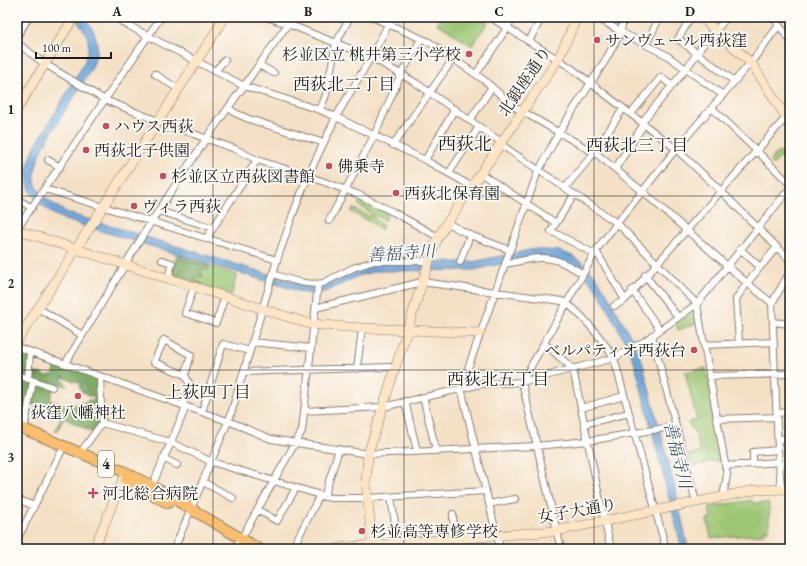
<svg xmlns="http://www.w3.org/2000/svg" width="807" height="566" font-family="'EB Garamond','Noto Serif JP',serif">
<rect width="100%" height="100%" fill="#fdfcf7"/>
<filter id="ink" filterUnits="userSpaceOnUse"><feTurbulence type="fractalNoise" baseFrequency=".025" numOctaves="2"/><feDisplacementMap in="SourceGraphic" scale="8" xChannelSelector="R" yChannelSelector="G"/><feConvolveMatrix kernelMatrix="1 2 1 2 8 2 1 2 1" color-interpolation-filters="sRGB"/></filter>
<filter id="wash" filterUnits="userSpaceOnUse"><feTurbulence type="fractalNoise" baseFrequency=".012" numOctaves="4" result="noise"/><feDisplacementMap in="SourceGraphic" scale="16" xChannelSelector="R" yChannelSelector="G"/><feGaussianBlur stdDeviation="0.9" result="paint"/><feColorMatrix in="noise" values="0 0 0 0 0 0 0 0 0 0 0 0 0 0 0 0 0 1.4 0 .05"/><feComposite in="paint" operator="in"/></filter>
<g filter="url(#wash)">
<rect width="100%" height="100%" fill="#f4e0c4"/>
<path fill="#9cc673" stroke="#5c7148" d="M441 17H480L488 22 472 46 437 23Z
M790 146V166L781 157 773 165 769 161 778 152 783 154Z
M361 198 388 213 385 220 375 215 374 218 383 226 381 230 370 222 351 212 353 208 371 217 372 214 358 205Z
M177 255 237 275 231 296 171 277Z
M696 309 697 323 678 330 675 323Z
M706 368 722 460 707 462V463L689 467 686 455 700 452 695 434 688 422 697 420 685 372Z
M752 500V503H769V530H763L764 534 711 538 707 519 711 518 709 507Z"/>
<path fill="#7dab65" stroke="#4c6440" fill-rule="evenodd" d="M178 258 209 267 208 270 203 269 200 271 203 276 194 277V279L196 281 202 283V285L180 277 183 270 180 269 178 277 173 276Z
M17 350 98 377 99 423 93 433 64 418 57 432 55 431 61 417 34 403 30 423 17 419 19 407 17 405ZM32 360 46 362V365L55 366 54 375H49V376H43V374L38 373 37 379 36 378 37 373 30 372ZM62 377 80 383V390L89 396H95L94 401 89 400C86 402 73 405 69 406L50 400 55 383 67 386 64 381 61 379Z"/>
<path fill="#6ea7dd" stroke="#45627c" d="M73 17H84C93 27 100 42 96 56 87 90 25 153 36 185 41 198 56 206 68 213L304 285 312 286 356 269 375 264 397 262H473L534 249 559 251 572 256 583 263 594 274 605 290 632 339 642 361 676 492 688 549H682L635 364 625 342 600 294 588 279 579 270 535 256 474 270 376 271 358 276 327 291 312 294 302 292 65 220 52 213 39 203 33 195 29 188 27 177 28 165 34 148 82 67C93 44 90 35 73 17Z"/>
</g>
<g filter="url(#ink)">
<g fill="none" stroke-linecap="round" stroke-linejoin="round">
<defs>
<path id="street" d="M118 17 122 22 148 36 244 86 320 110 336 117 425 160 471 186
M266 17 288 24 371 57 416 83 501 142
M372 17 429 42 484 80 513 106 598 155 642 191 747 283 772 303
M490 17 570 67 676 149 721 191 790 260
M597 17 621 32 666 55 723 95
M691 17 678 39 734 81
M773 17 790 40
M718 32V28L727 17
M17 36 29 17
M529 41 542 17
M17 43 45 64 105 100 158 121 235 149 257 160 308 176 357 194 393 212 438 237
M646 44 660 17
M259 65 274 73
M215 71 225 60
M155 74 178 89
M476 74 507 28 513 17
M229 108 235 113 249 119 324 143
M712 108 756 150 790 184
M320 110 326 95 336 43 350 17
M631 114 661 77 672 86
M470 120 492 87
M642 122 686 69 714 29
M500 144 617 223 697 304 727 475 723 497
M393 145 453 59
M48 160 60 167
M425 160 455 109
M615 169 644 124
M449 173 479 127
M480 173 556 223
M565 188 594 153 623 109
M45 189 277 260
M574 195 551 231 595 254
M17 199 32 208
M159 211 213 228
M329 221 375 134 401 74 421 39
M447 223 470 235 510 250
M17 229 161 17
M206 239 257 160
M740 249 760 267
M596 251 625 300
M162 260 172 263 168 278
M460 262 470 235
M505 264C542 257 549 252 583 274
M273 274C289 279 305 286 323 283L353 268 374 261H429
M645 275 678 317
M194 286 185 313 216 323 225 296
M632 290 660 330
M614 306 625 300 790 113
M38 308 82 335
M315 308 422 282 562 301C578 308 604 342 614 358L666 549
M773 322 790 324
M652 335 696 502
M252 342 311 348
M544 343 573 369 599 496 611 549
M739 343 736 299 747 283 777 247
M704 345 774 342
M17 347 233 423 271 439 368 454 536 446 588 441 676 426
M65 364 151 222 206 139 293 17
M357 369 362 328
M244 372 390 367 395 369
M17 375 52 387
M709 376 790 374
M28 379 30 352
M423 397 436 450
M405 401 417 451
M183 406 190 385 185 375 191 355 164 340 154 362 185 375
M581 408 624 396
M304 411 383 407 481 384 522 382 614 358 643 342 697 304 790 188
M202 412 223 344 250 351
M777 413 790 412
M716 419 777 417
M102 423 170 442 212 462 330 498H367L486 491
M25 424 33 381
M584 424 629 413
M778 439 790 438
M80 453 102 423 100 377
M163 458 177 465
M753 463V452L778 450
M725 466 779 462
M203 482 233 498
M152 486 186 407
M781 488 778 450 772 303 790 272
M324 497 339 449
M391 497 398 543
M17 499 34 506
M489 504 515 499
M258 510 277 521 296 488
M453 514 454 538
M241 539 302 431 318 284
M17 540 61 452
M417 541 423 549
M174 549 230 417 277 260 293 214 308 176 336 117 371 57 392 17
M235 549 237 544
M292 549 320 495
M500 549 461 388 537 174 559 132 605 61 621 32 623 17
M561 549 522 382 596 251 603 241 676 149 752 61 779 25"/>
<path id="secondary" d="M701 17 752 64 790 123
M17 109 74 17
M17 230 310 324 362 328 480 333
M17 341 225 17
M94 549 123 479
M335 549 347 547 556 531 755 490 790 489
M369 549 372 541 366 482 368 454 432 252 438 237 447 223 558 59 563 49 577 17"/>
<path id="primary" d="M17 426 125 472 152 486 259 549
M126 480 168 503"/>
</defs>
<use href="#street" stroke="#887e70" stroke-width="8"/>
<use href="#secondary" stroke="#887e70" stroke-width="10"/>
<use href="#primary" stroke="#887e70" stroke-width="12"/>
<use href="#street" stroke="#fff" stroke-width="6"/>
<use href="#secondary" stroke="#fde5c5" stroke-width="9"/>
<use href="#primary" stroke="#fabe6d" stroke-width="10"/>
</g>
</g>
<path fill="none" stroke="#1c1c1c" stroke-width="1" stroke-opacity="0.55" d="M213 17V549M404 17V549M594 17V549M17 196H790M17 370H790"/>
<g fill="#d1495b" stroke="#fdfcf7" stroke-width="1.5">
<circle cx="597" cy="40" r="4"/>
<circle cx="469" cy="54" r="4"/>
<circle cx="106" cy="126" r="4"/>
<circle cx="86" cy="150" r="4"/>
<circle cx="329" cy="166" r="4"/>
<circle cx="163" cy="176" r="4"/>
<circle cx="396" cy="193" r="4"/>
<circle cx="134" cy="206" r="4"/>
<circle cx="694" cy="350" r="4"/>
<circle cx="78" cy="396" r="4"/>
<path d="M91 487h4v4h4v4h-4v4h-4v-4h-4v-4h4z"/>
<circle cx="362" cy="531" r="4"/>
</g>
<g text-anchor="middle" stroke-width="3.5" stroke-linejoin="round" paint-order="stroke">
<rect fill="#fdfcf7" stroke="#605f5e" stroke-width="1" x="98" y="451" width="16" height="26" rx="3"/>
<g font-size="15" font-weight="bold" fill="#1c1c1c">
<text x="106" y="469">4</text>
</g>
<g font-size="16" fill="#1c1c1c" stroke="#fdfcf7" text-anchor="start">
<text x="605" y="46">サンヴェール西荻窪</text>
<text x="461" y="60" text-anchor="end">杉並区立 桃井第三小学校</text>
<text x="114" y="132">ハウス西荻</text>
<text x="94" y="156">西荻北子供園</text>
<text x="337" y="172">佛乗寺</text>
<text x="171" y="182">杉並区立西荻図書館</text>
<text x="404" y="199">西荻北保育園</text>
<text x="142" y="212">ヴィラ西荻</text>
<text x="686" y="356" text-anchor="end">ベルパティオ西荻台</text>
<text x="78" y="418" text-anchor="middle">荻窪八幡神社</text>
<text x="102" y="499">河北総合病院</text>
<text x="370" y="537">杉並高等専修学校</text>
</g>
<g font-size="16" fill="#1c1c1c" stroke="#fdfcf7">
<text transform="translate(524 81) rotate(-56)" y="6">北銀座通り</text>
<text transform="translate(577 510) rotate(-10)" y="6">女子大通り</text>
</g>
<g font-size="17" fill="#1c1c1c" stroke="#fdfcf7">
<text x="344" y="90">西荻北二丁目</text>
<text x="637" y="151">西荻北三丁目</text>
<text x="498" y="385">西荻北五丁目</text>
<text x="208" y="398">上荻四丁目</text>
</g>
<g font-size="17" font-style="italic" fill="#415b73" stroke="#fdfcf7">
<text transform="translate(401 253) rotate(-4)" y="6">善福寺川</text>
<text transform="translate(678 455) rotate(76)" y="6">善福寺川</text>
</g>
<g font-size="18" fill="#1c1c1c" stroke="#fdfcf7">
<text x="465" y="150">西荻北</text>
</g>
</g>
<rect width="807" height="566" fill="none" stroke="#fdfcf7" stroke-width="44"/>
<path d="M36 52v6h75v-6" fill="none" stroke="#1c1c1c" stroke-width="2"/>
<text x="42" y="52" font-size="12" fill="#1c1c1c" stroke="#fdfcf7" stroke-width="3" paint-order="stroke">100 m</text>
<rect x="22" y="22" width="763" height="522" fill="none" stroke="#1c1c1c" stroke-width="1.5"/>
<g font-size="13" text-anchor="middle" font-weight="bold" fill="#1c1c1c">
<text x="117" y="16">A</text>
<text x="308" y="16">B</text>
<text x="499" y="16">C</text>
<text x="690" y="16">D</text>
<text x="11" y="114">1</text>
<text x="11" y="288">2</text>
<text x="11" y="462">3</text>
</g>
</svg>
